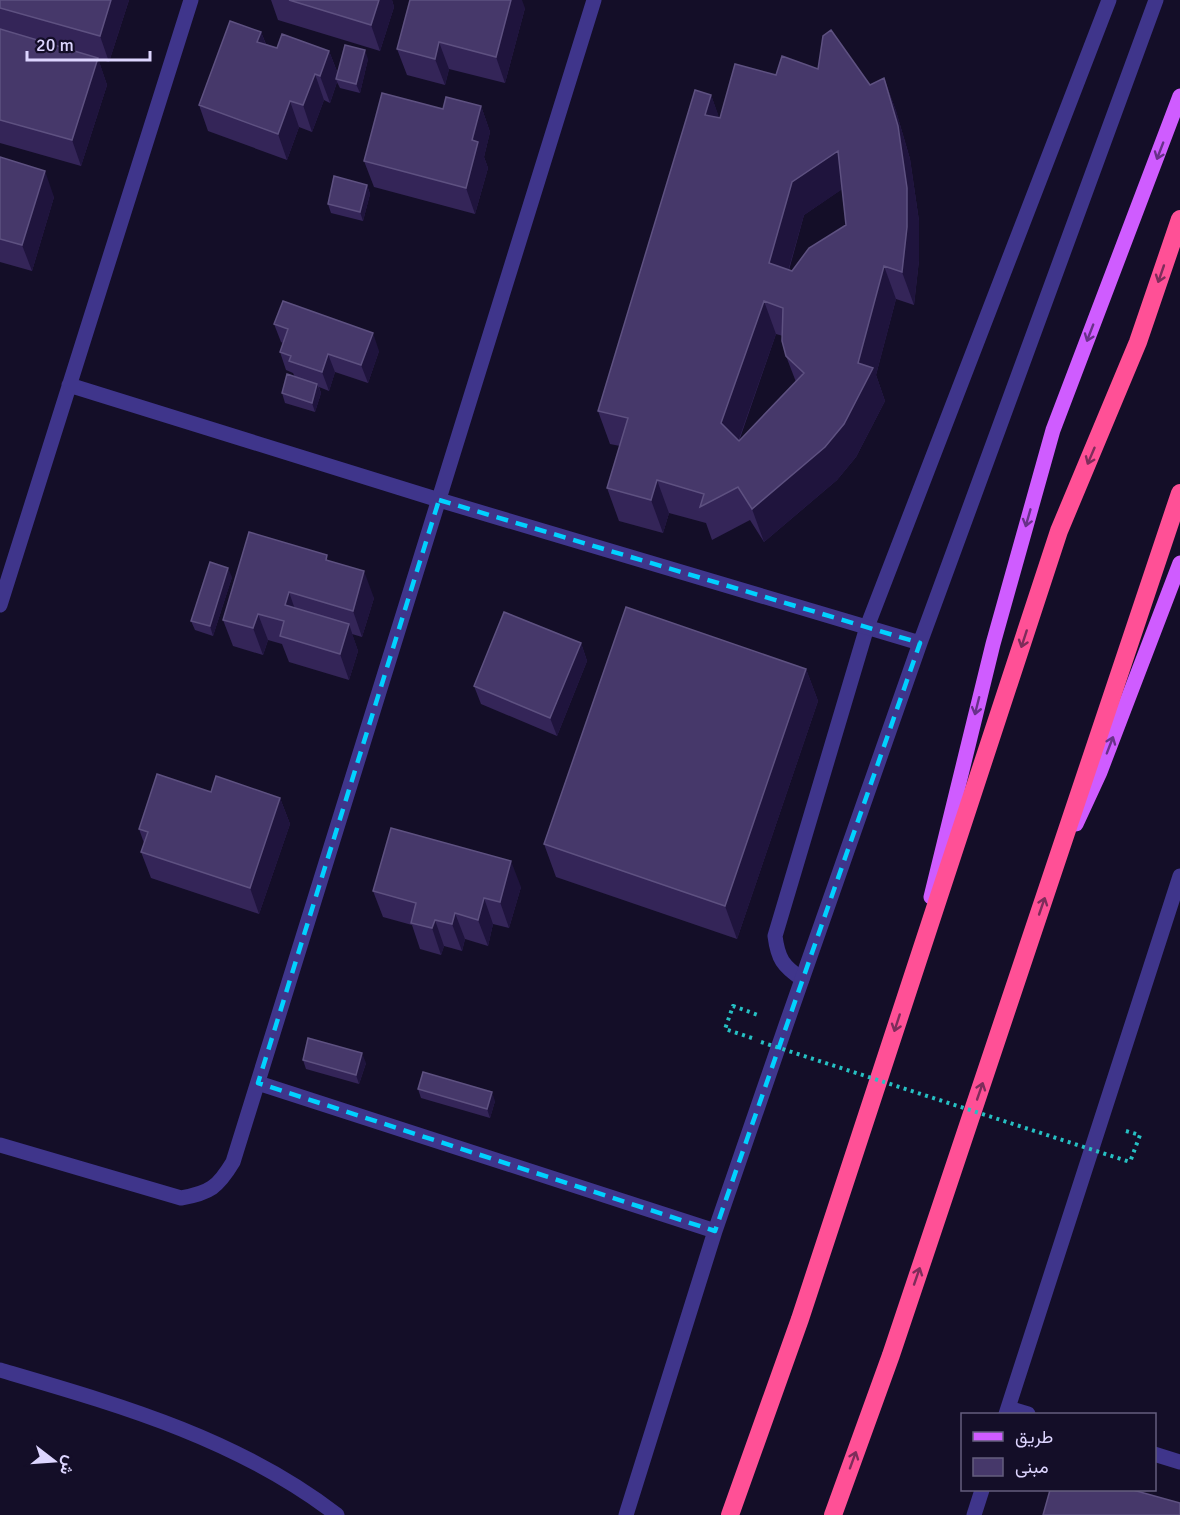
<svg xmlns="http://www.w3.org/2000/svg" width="1180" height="1515" font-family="Signika,Vazirmatn,sans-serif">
<rect width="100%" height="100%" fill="#140e28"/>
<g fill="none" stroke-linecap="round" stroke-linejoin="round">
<path stroke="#26c0c3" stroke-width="4" stroke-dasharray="3 4.5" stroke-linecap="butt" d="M752 1038 725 1029 733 1006 758 1015
M1126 1131 1140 1135 1130 1162"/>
<path stroke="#3f358b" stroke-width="15" d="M802 979C783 966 778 959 775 936L867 627 1109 0"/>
<path stroke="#3f358b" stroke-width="15" d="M69 385 439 500 920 643
M0 605 191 0
M258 1083 715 1231
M0 1145 181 1198C210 1193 218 1187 233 1162L594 0
M0 1370C119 1405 237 1438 337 1515
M1008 1408 1028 1414
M1006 1414 1180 876
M1154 1454 1180 1462
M626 1515 715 1231 786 1025 920 643 1156 0
M974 1515 982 1490"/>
<path stroke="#cf5cff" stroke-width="15" d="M1076 824 1100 772 1180 563
M931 897 993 644 1053 430 1180 96"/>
<path stroke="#ff5096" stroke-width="18" d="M730 1515 800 1319 1059 531 1138 342 1180 219
M833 1515 891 1355 1180 493"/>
<path stroke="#26c0c3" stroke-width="4" stroke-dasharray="3 4.5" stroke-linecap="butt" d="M761 1042 1130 1162"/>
</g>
<path fill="#342558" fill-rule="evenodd" d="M0 0H129L109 62 98 59 107 85 81 166 0 143Z
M271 0H392L394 7 380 51 278 20Z
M525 8 505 83 449 69 445 85 407 75 397 49Z
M261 32 266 44 277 48 329 51 338 74 368 59 360 93 340 88 337 82 330 103 324 100 312 132 299 127 287 160 208 131 199 105Z
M818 69 870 85 884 78 896 111 910 159 919 221V260L914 305 896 299 876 375 885 401 856 457 837 480 764 542 750 520 712 540 706 523 669 513 663 533 619 521 607 488 620 446 610 444 598 411 711 95 719 118H720L776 75ZM842 189 846 225 792 271 789 270 804 215ZM776 334 783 336 786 356 796 382 739 441Z
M481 106 490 132 484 157 488 168 475 214 374 187 364 161 443 109Z
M0 157 54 197 32 271 0 262Z
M367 185 370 194 363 221 331 213 328 204Z
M274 324 379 351 368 383 335 372 329 391 319 387 321 393 315 412 285 403 282 393 295 377 293 373 286 370 280 352 283 343 281 342Z
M329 561 374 598 362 637 352 634 358 651 349 680 289 662 282 644 268 640 263 655 233 646 223 620Z
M232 577 213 636 195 630 191 621Z
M581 643 587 661 557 736 481 704 474 686Z
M806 669 818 701 737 939 556 877 544 844Z
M211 792 280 798 290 824 259 914 151 878 141 852 144 843 139 829Z
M521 887 509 928 493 924 488 946 465 939 462 951 444 946 441 955 420 949 412 925 383 917 373 891Z
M303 1060 366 1063 359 1084 306 1069Z
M418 1089 495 1101 490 1118 421 1098Z"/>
<path fill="#1f143d" d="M111 0H129L109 62 100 36Z
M379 0H392L394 7 380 51 371 25Z
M511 0H522L525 8 505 83 496 57Z
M261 32 271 58 257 42Z
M439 42 449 69 445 85 435 59Z
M365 50 368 59 360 93 356 84Z
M329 51 339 77 336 79 337 82 330 103 320 76Z
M98 58 107 85 81 166 72 140Z
M315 74 324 100 312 132 303 105Z
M884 78 896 111 910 159 919 221V260L914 305 902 272Z
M711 95 723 128 705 115Z
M290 101 299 127 287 160 278 134Z
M481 106 490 132 484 157 488 168 475 214 466 188 472 140Z
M838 151 850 184 804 215 781 296 769 263 792 182Z
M45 171 54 197 32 271 22 245Z
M367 185 370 194 363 221 360 212Z
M884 266 896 299 876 375 885 401 856 457 837 480 764 542 752 509 858 363Z
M764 301 776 334 733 456 721 423Z
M373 333 379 351 368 383 361 365Z
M328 354 335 372 329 391 322 372Z
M317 384 321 393 315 412 312 403Z
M657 480 669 513 663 533 651 500Z
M228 568 232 577 213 636 210 626Z
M364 571 374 598 362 637 353 611Z
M289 592 298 618 285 605Z
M258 614 268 640 263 655 253 628Z
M349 624 358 651 349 680 340 654Z
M581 643 587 661 557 736 550 718Z
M806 669 818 701 737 939 725 906Z
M280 798 290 824 259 914 250 888Z
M511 861 521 887 509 928 500 902Z
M484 898 493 924 488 946 478 920Z
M455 913 465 939 462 951 452 924Z
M435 920 444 946 441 955 432 928Z
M362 1053 366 1063 359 1084 356 1075Z
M492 1092 495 1101 490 1118 487 1109Z"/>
<path fill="#46386a" stroke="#5e5181" stroke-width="1.5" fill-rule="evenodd" d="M0 0H111L100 36 0 8Z
M289 0H379L371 25Z
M410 0H511L496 57 439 42 435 59 397 49Z
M230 21 261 32 257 42 277 48 282 34 329 51 320 76 315 74 303 105 290 101 278 134 199 105Z
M0 29 98 58 72 140 0 120Z
M831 30 870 85 884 78 898 126 907 188V227L902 272 884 266 858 363 873 368 844 424 825 447 752 509 738 487 700 507 704 494 657 480 651 500 607 488 628 418 598 411 695 90 711 95 705 115 720 118 735 64 776 75 782 56 818 69 823 36ZM838 151 846 225 809 248 792 271 769 263 792 182ZM764 301 783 308 782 341 786 356 804 373 739 441 721 423Z
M345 45 365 50 356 84 336 79Z
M382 93 443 109 446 97 481 106 472 140 478 142 466 188 364 161Z
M0 157 45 171 22 245 0 239Z
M334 176 367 185 360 212 328 204Z
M283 301 373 333 361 365 328 354 322 372 289 361 291 356 280 352 288 329 274 324Z
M287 374 317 384 312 403 282 393Z
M249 532 327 555 326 560 364 571 353 611 289 592 285 605 349 624 340 654 280 636 284 621 258 614 253 628 223 620Z
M210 562 228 568 210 626 191 621Z
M626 607 806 669 725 906 544 844Z
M504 612 581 643 550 718 474 686Z
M157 774 211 792 216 776 280 798 250 888 141 852 148 832 139 829Z
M391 828 511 861 500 902 484 898 478 920 455 913 452 924 435 920 432 928 411 923 416 903 373 891Z
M308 1038 362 1053 356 1075 303 1060Z
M423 1072 492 1092 487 1109 418 1089Z
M1050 1490H1133L1180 1503V1515H1043Z"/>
<defs><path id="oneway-shaft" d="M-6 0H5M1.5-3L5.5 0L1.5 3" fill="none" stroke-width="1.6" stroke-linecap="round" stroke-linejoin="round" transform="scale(1.5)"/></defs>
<g stroke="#683189">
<use href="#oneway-shaft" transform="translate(1160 151) rotate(111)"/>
<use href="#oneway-shaft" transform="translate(1090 333) rotate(111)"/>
<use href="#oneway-shaft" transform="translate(1028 518) rotate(106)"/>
<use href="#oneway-shaft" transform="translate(977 706) rotate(104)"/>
<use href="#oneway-shaft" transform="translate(1110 745) rotate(-69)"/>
</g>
<g stroke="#7e2c5a">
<use href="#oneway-shaft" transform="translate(1161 274) rotate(109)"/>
<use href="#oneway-shaft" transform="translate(1091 456) rotate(113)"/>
<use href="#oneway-shaft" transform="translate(1024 639) rotate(108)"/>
<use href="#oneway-shaft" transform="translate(1042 906) rotate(-71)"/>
<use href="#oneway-shaft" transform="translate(897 1023) rotate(108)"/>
<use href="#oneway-shaft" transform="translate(980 1091) rotate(-71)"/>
<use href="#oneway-shaft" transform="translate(917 1276) rotate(-71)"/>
<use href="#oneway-shaft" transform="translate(853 1460) rotate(-70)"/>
</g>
<path fill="none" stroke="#01d1ff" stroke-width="4.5" stroke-dasharray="12 8" stroke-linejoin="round" d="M439 500 920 643 715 1231 258 1083Z"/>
<rect x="961" y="1413" width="195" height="78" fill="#140e28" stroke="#645e7e" stroke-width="1.5"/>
<rect x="973" y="1432" width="30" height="9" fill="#cf5cff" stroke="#645e7e" stroke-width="1.5"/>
<text x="1015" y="1443" font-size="18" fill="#ddd5ff">طريق</text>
<rect x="973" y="1458" width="30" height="18" fill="#46386a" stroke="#645e7e" stroke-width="1.5"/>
<text x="1015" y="1473" font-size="18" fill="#ddd5ff">مبنى</text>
<g transform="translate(54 1461) rotate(107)" stroke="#140e28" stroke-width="4.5" paint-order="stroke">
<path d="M0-4.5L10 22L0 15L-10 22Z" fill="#ddd5ff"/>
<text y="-9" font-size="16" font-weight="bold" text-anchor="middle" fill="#ddd5ff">ش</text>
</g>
<path d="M27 51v9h123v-9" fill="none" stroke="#ddd5ff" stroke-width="3"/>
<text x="36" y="51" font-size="18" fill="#ddd5ff" stroke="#140e28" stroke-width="4.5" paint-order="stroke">20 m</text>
</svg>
